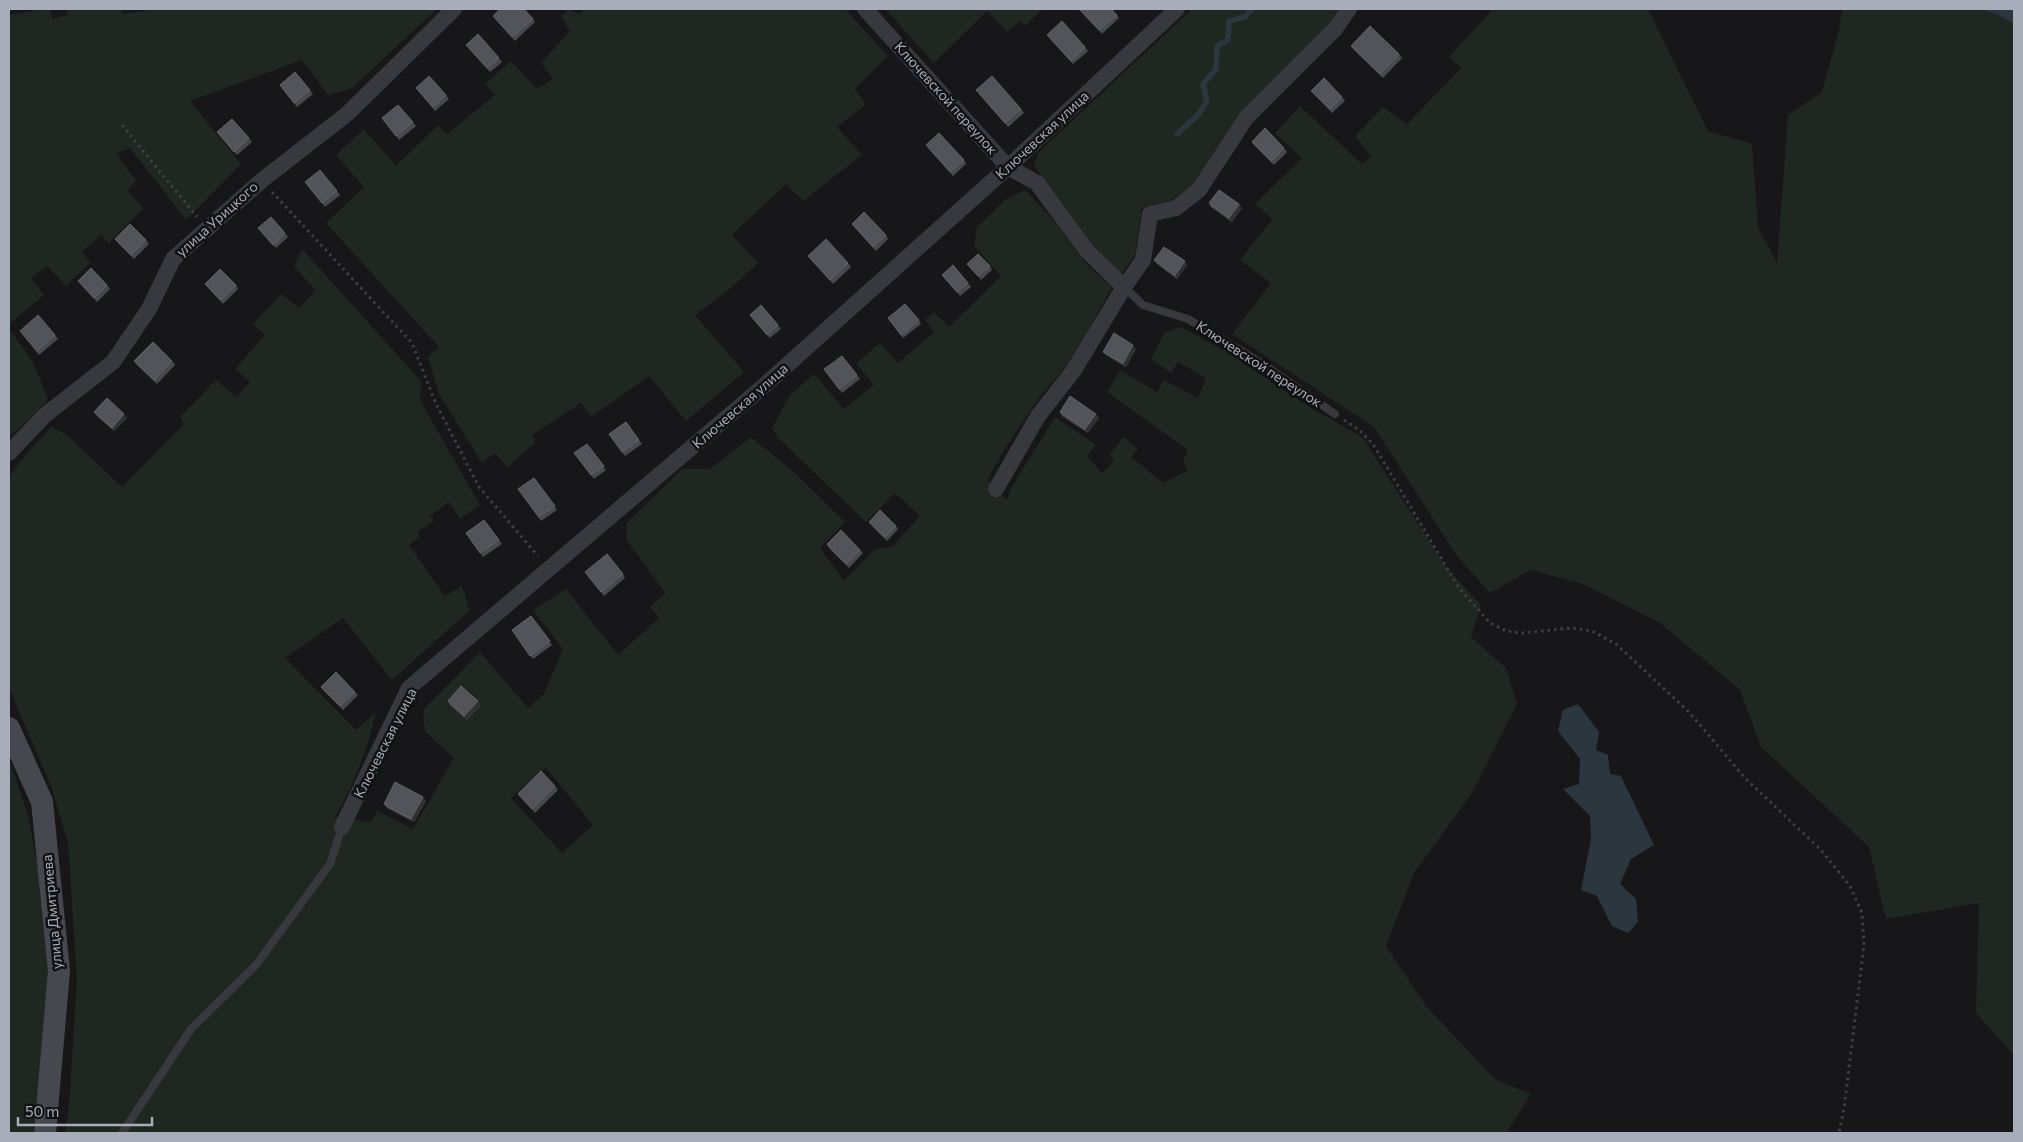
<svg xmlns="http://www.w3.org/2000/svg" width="2023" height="1142" font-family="Commissioner,sans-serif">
<rect width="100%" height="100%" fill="#171719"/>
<path fill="#1f2820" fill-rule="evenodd" d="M45 9H50L52 19 67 15V9H122L123 14 146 11V9H437L351 89 328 95 302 60 190 101 241 164 186 220 130 148 116 153 136 181 128 190 143 209 109 243 101 235 82 252 90 263 66 286 47 266 31 278 44 295 9 324V15Z
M569 9 579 14 585 9H845L888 56 855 89 866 104 837 127 862 155 803 201 786 184 732 235 758 263 731 288 695 315 744 372 686 421 649 376 591 417 581 403 532 435 535 443 507 467 495 453 482 463 439 394 428 357 439 347 326 223 364 187 336 155 364 129 396 166 438 125 447 134 495 95 485 84 511 61 537 89 553 79 541 63 570 31 561 16Z
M885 9H1042L1025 26 1021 21 1007 32 987 11 934 63Z
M1192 9H1339L1327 27 1238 116 1194 185 1170 201 1142 207 1135 255 1121 274C1087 241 1059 205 1034 165L1039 152Z
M1493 9H1648L1708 131 1752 144 1758 227 1777 263 1788 115 1822 92 1839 30 1842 9H1982L1996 14 2014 24V1055L1976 1013 1979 903 1886 919 1869 847 1761 747 1740 690 1660 623 1583 584 1530 570 1490 593 1457 556 1374 427 1232 334 1271 283 1240 260 1272 219 1255 204 1302 158 1275 133 1300 106 1362 164 1371 156 1355 136 1383 107 1407 124 1461 68 1449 57Z
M1025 190 1055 222 1086 264 1112 287 1073 358 1039 398 1004 450 987 480 1007 500 1011 488 1055 417 1096 445 1087 456 1102 473 1114 461 1109 455 1124 437 1138 449 1131 457 1163 483 1187 471 1183 460 1188 450 1107 392 1120 370 1157 392 1164 380 1198 398 1206 378 1178 362 1171 373 1151 359 1164 333 1181 327 1225 351 1306 405 1362 437 1446 567 1481 605 1471 637 1506 668 1517 704 1472 793 1414 873 1386 946 1426 1006 1496 1080 1531 1094 1506 1133H65L69 1107 77 979 68 843 51 786 9 688V477L22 459 51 427 66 434 122 487 184 424 180 417 216 380 237 397 250 382 235 369 265 335 253 324 281 294 299 308 316 290 294 267 302 249 421 381 420 400 480 505 460 519 449 502 430 516 434 521 418 532 420 537 409 545 445 596 461 586 465 593 469 611 392 680 343 618 285 658 356 730 376 712C368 749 354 784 335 817L371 822 377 811 413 829 454 758 425 732 423 710 480 652 528 708 544 694 563 649 533 610 566 589 618 655 659 618 650 607 665 593 626 539 627 523 682 469H710L751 437 795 473 845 522 820 548 844 581 874 550 892 547 920 516 895 493 866 522 778 438 772 428 790 395 814 374 844 409 874 385 856 363 880 343 898 363 934 332 925 320 934 312 949 327 1001 276 974 246 977 227 1006 199ZM546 768 593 825 562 853 511 798Z
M9 328 34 364 48 400 17 431 9 435Z
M9 759 28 816 42 889 49 962 43 1055 33 1133H9Z"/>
<path fill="#2c363f" d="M1982 9H2014V24L1996 14Z
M1578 704 1599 732 1596 750 1608 755 1610 774 1621 776 1654 845 1631 859 1620 884 1636 899 1638 922 1628 933 1612 926 1597 896 1581 890 1591 839 1590 816 1563 789 1579 784 1580 759 1558 731 1563 710Z"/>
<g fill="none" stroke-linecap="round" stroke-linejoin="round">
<path stroke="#2c363f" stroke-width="5.5" d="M1177 134 1198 115 1207 101 1203 84 1216 69 1217 46 1228 40 1229 21 1245 17 1252 9"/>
<path stroke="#3e4046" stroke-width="3" stroke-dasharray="2.5 4" stroke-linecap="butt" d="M122 125 197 217
M272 192 412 343 436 404 479 487 538 556
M1344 420 1359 430 1373 444 1459 588 1490 623 1506 631 1522 633 1571 628 1592 631 1616 644 1689 712 1745 778 1821 850 1850 886 1862 913 1864 945 1844 1109 1839 1133"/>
<path stroke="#38393f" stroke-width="8" d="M1124 287 1143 305 1188 319 1263 364 1335 414
M122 1133 191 1029 256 965 330 864 342 827"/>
<path stroke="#38393f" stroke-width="16" d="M865 9 1008 167 1037 183 1087 251 1124 287
M9 453 45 415 113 362 149 309 173 259 261 181 347 114 454 9
M996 489 1038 416 1074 370 1124 287 1143 260 1150 214 1176 208 1199 190 1246 118 1335 29 1349 9
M342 827 409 688 766 384 1008 167 1177 9"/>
<path stroke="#46484f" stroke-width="22" d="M9 728 42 802 59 971 45 1133"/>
</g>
<path fill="#48494e" d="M1079 9 1117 15 1119 18 1102 34Z
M493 16 533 19 535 22 515 41Z
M1047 35 1085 47 1088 51 1073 64Z
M466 45 499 58 502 62 490 72Z
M1351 46 1399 54 1402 58 1383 78 1354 50Z
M416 88 446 95 449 99 435 111Z
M283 89 310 90 313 94 297 107Z
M976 90 1021 109 1024 113 1008 127Z
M1311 91 1342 97 1345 101 1332 113 1314 94Z
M385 122H413L416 126 399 140Z
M217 132 249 138 252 142 237 155Z
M1252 142 1284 148 1287 152 1274 165 1255 146Z
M926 145 964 160 966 164 953 176Z
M320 170 340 195 325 207 308 186Z
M1209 203 1242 208 1232 222 1211 207Z
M852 224 886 235 888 239 876 251Z
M258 228 285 233 288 237 276 248Z
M115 239 146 240 149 244 134 259 118 243Z
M808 256 848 263 851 267 833 284Z
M1154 260 1187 265 1177 279 1157 264Z
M967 264 990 266 992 270 981 280Z
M942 275 968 283 971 287 960 296Z
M78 281 107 285 110 289 97 302Z
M205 284 236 285 238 289 223 304 208 288Z
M750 315 778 325 781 329 770 338Z
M888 318 919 320 921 324 903 338Z
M20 331 55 335 58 339 39 355Z
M1136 349 1126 367 1106 355 1103 352Z
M134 361H172L175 365 157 384 137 365Z
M824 369 857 375 860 379 842 393Z
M94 412 127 418 114 431 97 416Z
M1060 412 1099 418 1088 433 1062 416Z
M626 422 642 444 625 456 609 434Z
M587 444 606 470 594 479 574 453Z
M534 478 557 510 541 521 518 489Z
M484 520 502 544 483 557 466 533Z
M869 522 896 526 898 529 887 541 872 526Z
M827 544 860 550 863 553 849 568 829 548Z
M623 574 625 578 604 596 588 576Z
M531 616 552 645 533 659 512 630Z
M321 687 355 692 358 695 343 710 324 691Z
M448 701H478L481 705 467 720 450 705Z
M555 786 558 790 535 813 518 794Z
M426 801 414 822 387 808 384 804Z"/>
<path fill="#303134" d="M1239 204 1242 208 1232 222 1229 218Z
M1185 261 1187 265 1177 279 1175 275Z
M1133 345 1136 349 1126 367 1123 363Z
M124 414 127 418 114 431 112 428Z
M1096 414 1099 418 1088 433 1085 429Z
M478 701 481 705 467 720 464 716Z
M423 797 426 801 414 822 411 819Z"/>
<path fill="#53545a" stroke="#606269" d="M500 9H524L533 19 512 37 493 16Z
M1079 9H1111L1117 15 1099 30Z
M1062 21 1085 47 1071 61 1047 35Z
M1370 26 1399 54 1380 74 1351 46Z
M478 34 499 58 487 68 466 45Z
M295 72 310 90 294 103 280 85Z
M429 76 446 95 433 107 416 88Z
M992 76 1021 109 1005 123 976 90Z
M1324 78 1342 97 1330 109 1311 91Z
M398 105 413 122 396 136 382 118Z
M232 119 249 138 234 152 217 132Z
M1265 128 1284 148 1271 161 1252 142Z
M939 133 964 160 950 172 926 145Z
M320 170 337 191 322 203 305 182Z
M1219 190 1239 204 1229 218 1209 203Z
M864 212 886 235 873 247 852 224Z
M271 217 285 233 273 245 258 228Z
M130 224 146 240 131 255 115 239Z
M826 239 848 263 830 280 808 256Z
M1164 247 1185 261 1175 275 1154 260Z
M978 254 990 266 978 276 967 264Z
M953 265 968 283 957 292 942 275Z
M91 268 107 285 94 298 78 281Z
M220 269 236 285 221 300 205 284Z
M905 304 919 320 901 335 888 318Z
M761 305 778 325 767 335 750 315Z
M38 315 55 335 37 351 20 331Z
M1114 333 1133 345 1123 363 1103 352Z
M153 342 172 361 154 380 134 361Z
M842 356 857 375 839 389 824 369Z
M1070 396 1096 414 1085 429 1060 412Z
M107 398 124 414 112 428 94 412Z
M626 422 639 440 622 452 609 434Z
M587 444 604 466 591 475 574 453Z
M534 478 555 506 539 517 518 489Z
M880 510 896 526 885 537 869 522Z
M484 520 499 540 480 553 466 533Z
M841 530 860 550 846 564 827 544Z
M607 554 623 574 601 592 585 572Z
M531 616 550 641 530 656 512 630Z
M336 672 355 692 340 706 321 687Z
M461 686 478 701 464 716 448 701Z
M541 771 555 786 532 809 518 794Z
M395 782 423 797 411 819 384 804Z"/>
<g text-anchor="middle" stroke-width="5" stroke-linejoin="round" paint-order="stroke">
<g font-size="14" fill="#a8adba" stroke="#121214">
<text transform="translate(946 98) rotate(48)" y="5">Ключевской переулок</text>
<text transform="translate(1042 135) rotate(-43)" y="5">Ключевская улица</text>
<text transform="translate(217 219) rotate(-42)" y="5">улица Урицкого</text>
<text transform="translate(1259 364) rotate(33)" y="5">Ключевской переулок</text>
<text transform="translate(740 406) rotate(-41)" y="5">Ключевская улица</text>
<text transform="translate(385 743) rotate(-63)" y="5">Ключевская улица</text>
<text transform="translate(52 912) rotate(-95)" y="5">улица Дмитриева</text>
</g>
</g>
<rect width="2023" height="1142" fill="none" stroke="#a8adba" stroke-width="20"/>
<path d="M18 1117v8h134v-8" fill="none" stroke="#a8adba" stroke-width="2.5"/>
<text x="25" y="1117" font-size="15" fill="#a8adba" stroke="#121214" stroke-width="4" paint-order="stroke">50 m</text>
</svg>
